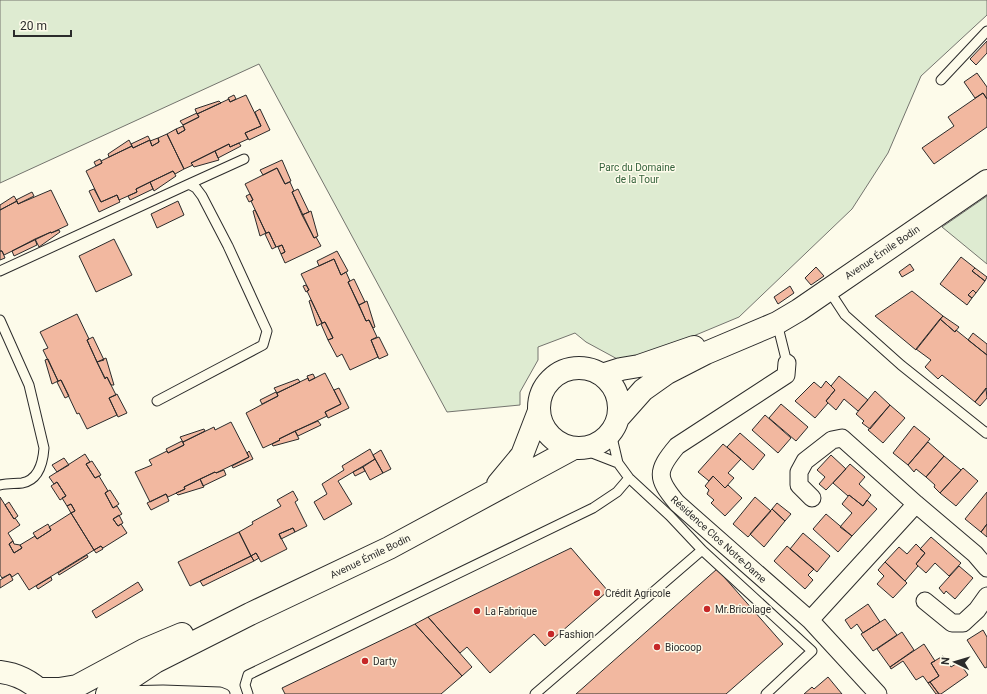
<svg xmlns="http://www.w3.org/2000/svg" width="987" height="694" font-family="Roboto,sans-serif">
<rect width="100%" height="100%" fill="#fdfbea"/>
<path fill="#deebd1" stroke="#74746e" d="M0 0H987V15L921 76 888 153 852 209 739 317 655 352 621 361 586 342 575 333 538 347V360L520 392V405L447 412 259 64 0 183Z
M987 196V264L942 227Z"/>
<path fill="#f2b8a0" stroke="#2b2b2b" d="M987 41V53L976 65 970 59Z
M977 73 987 87V99L983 93 975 98 964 82Z
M983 93 987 99V127L934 164 922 148 954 126 948 117Z
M234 95 236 99 230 102 228 98Z
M246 95 261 126 245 133 248 139 230 147 229 144 191 163 193 165 184 169 167 134 176 129 178 134 185 130 183 125 199 117 197 114 229 99 230 102Z
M219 101 221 103 197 114 195 109Z
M260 109 270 130 249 140 245 133 261 126 255 112Z
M197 113 199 117 183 125 180 121Z
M183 126 185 130 178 134 176 129Z
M167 134 184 169 175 174 173 171 136 189 137 192 119 200 117 195 101 202 86 171 102 163 101 161 132 146 133 148 150 140 152 146 159 142 158 138Z
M148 136 150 140 133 148 131 144Z
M158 138 159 142 152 146 150 141Z
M129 140 132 146 109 157 108 154Z
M239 143 241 146 218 158 215 151 229 144 230 147Z
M215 151 219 160 194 167 191 163Z
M100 159 102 163 96 166 94 162Z
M282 160 291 181 285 184 277 168 263 175 260 170Z
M277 168 285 184 290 182 294 191 292 192 314 238 316 237 321 246 285 263 281 254 285 252 282 245 276 247 269 232 266 233 251 201 253 200 245 184Z
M173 171 176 176 154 191 150 182Z
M150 182 153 189 130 200 128 196 137 192 136 189Z
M94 189 101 202 117 195 120 202 99 212 89 191Z
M298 189 309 212 302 215 292 192Z
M51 190 68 225 51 233V232L4 255 2 251H0V210L17 201 18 204Z
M32 192 34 196 18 204 16 200Z
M250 194 253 200 249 202 246 196Z
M14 196 17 201 0 210V205Z
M178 201 184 215 157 228 151 214Z
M255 210 266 233 260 236 253 211Z
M311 211 318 236 314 238 302 215Z
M59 230 60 232 39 247 35 239 51 232V233Z
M269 232 276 247 272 249 265 234Z
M35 239 37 245 14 256 12 251Z
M114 239 132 275 96 292 79 256Z
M282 245 285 252 281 254 278 247Z
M0 251H2L5 258 0 260Z
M337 251 348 271 341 275 334 259 319 266 317 261Z
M961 257 975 268 972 271 985 281 976 293 973 290 968 295 972 298 967 305 940 284Z
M334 259 341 275 346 272 350 281 348 282 366 321 369 320 377 337 371 340 378 357 350 370 342 354 337 357 328 340 333 338 325 322 322 323 307 291 309 290 301 274Z
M910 264 914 270 902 277 899 272Z
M816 267 824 276 811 285 805 278Z
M975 268 987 277 985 281 972 271Z
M354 279 365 302 359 305 348 282Z
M306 285 309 290 306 292 303 286Z
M790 286 794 293 778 304 774 297Z
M973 290 976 293 972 298 968 295Z
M912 291 943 316 916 350 875 316Z
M311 300 322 323 317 326 309 301Z
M367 301 375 327 373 328 369 320 366 321 359 305Z
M77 314 89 339 87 340 97 362 105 379 107 377 116 395 109 398 117 415 87 429 79 413 77 414 61 380 58 381 43 350 48 348 40 332Z
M943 316 959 327 955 332 940 319Z
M940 319 955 332 956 330 987 355V388L975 402 942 375 938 379 925 367 931 360 916 349Z
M325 322 333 338 328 340 321 324Z
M973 333 987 344V355L968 340Z
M93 337 104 360 97 362 87 340Z
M379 337 388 355 379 359 371 340Z
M106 358 114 385H111L107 377 105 378 97 362Z
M48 359 58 381 52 384 45 360Z
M325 373 341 404 325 412 327 416 279 439 280 440 263 448 246 413 278 396 277 393 308 378 309 381Z
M313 374 315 378 309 381 307 376Z
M839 376 868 400 858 411 844 399 836 410 826 401 835 390 831 386Z
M298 379 300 382 277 393 274 388Z
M61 380 69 396 65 398 57 382Z
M826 381 835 390 826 401 828 403 815 418 795 401 814 382 821 388Z
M339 388 349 408 328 418 325 412 341 404 334 390Z
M986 388 987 398 980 406 975 402Z
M875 391 890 405 870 429 862 423 864 421 856 414Z
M276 392 278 396 262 404 260 400Z
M117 394 127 413 118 417 109 398Z
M781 404 808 427 796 441 769 418Z
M890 405 905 418 883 443 868 430Z
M765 415 791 438 778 453 752 430Z
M318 421 321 425 298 436 295 431Z
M231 422 249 457 216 473 215 472 184 487 185 489 168 497 166 494 150 502 135 472 152 465 149 460 167 451 168 453 184 445 183 442 214 427 215 430Z
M914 426 930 439 908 465 893 453Z
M204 429 205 431 183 442 180 437Z
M295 431 299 439 273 446 272 444 280 440 279 439Z
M740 433 765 455 753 470 727 447Z
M182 441 184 445 168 453 166 449Z
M928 442 944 456 926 477 916 469 914 472 908 465Z
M723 444 741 459 728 473 734 478 725 488 713 476 709 481 698 472Z
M370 449 375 459 338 481 352 504 324 520 314 502 327 494 322 484 344 470 342 466Z
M381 450 391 469 383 473 373 455Z
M249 451 253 459 233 468 232 466 249 457 247 453Z
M85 454 90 462 86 464 95 478 99 476 108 491 105 493 113 508 117 506 122 514 113 519 118 526 121 524 127 533 103 548 101 546 94 550 71 513 75 511 71 504 67 506 62 498 66 496 57 482 54 484 49 477Z
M831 455 846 469 826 490 819 484 825 477 817 470Z
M944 456 961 470 940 493 934 487 935 485 926 477Z
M64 458 69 465 57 472 52 465Z
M375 459 383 473 370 480 363 467Z
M92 461 101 475 95 478 86 464Z
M850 464 865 477 859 484 871 495 863 506 849 495 848 496 833 483Z
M363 467 365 471 355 476 353 472Z
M963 468 978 481 956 506 940 493Z
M224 470 226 475 203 486 200 479 215 472 216 473Z
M713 476 725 488 728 485 742 498 725 516 711 503 714 500 707 494 709 490 705 486Z
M200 479 204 487 178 495 176 493 185 489 184 487Z
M57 482 66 496 60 500 51 486Z
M110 490 119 504 113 508 105 493Z
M293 491 298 500 295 502 307 526 295 532 293 528 279 534 287 549 261 562 256 553 251 556 239 532 253 524 252 522 281 506 277 500Z
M987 492V524L981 532 965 519Z
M166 494 169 501 151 510 147 503Z
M849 495 863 506 867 500 877 509 852 536 840 527 852 513 842 504Z
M0 497 14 519 15 518 20 525 8 533 13 541 9 544 14 553 22 548 20 545 35 536 37 539 51 530 49 527 71 513 94 550 29 590 18 573 12 577 10 574 2 578 0 575Z
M755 497 771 511 748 537 733 524Z
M9 502 18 516 14 519 5 505Z
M777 503 791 514 785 521 772 509Z
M71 504 75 511 71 513 67 506Z
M772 509 785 521 764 547 750 534Z
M826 514 852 536 838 552 813 529Z
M119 515 123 523 118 526 113 519Z
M48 524 51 530 37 539 33 533Z
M987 524V537L981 532Z
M293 528 295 532 281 539 279 534Z
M239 532 251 556 190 586 178 562Z
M803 533 830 556 817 572 790 549Z
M931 537 961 563 949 576 935 563 926 573 916 564 925 553 920 549Z
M13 541 14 544 20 545 22 548 14 553 9 544Z
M916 544 925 553 916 564 918 566 905 581 885 562 899 547 907 554Z
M101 546 103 549 96 553 94 550Z
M787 546 814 569 808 575 813 580 805 589 774 561Z
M571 548 608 591 545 646 534 634 490 673 467 647 460 653 428 617Z
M256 553 259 558 254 561 251 556Z
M87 555 88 557 59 575 58 573Z
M251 556 254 561 203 586 200 581Z
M885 562 907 583 893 598 877 584 884 576 878 570Z
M959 566 973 578 955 599 946 591 944 594 939 588Z
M717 569 783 644 726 694H576Z
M10 574 13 580 0 588V580Z
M51 577 52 580 38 589 36 586Z
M138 582 143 590 96 618 92 611Z
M868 604 880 622 863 633 857 624 851 629 845 620Z
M428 617 472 667 462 676 415 624Z
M885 619 897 635 873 651 861 634Z
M415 624 462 676 441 694H285L282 688Z
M983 630 987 637V667L985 668 967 640Z
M902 632 914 650 890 667 877 649Z
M924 644 935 661 931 663 939 676 928 683 923 676 916 680 903 661 891 669 890 667Z
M943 656 951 667 959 662 968 675 941 694H939L930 682 939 676 931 663Z
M828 677 842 694H804L812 687 814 689Z
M930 682 939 694H936L928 683Z"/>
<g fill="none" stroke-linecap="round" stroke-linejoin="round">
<defs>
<path id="service" d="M941 80 987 31
M189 184 244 159
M0 271 189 184 196 188 202 196 228 246 267 331 263 345 157 401
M828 289 845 315 901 365 986 433 987 432
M0 320 29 385 44 448C43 462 39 480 22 483 15 484 8 483 0 485
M777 323 787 363
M611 433 618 463
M582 449 618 463 629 478 670 516 702 550 812 651 766 694
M119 691 163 690 220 692 225 694
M248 694 245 685 248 675 593 508 617 492 629 478
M535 694 702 550"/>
<path id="minor" d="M787 363 786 375 677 446C656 471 656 478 677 503L810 620 878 694
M812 498 799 485V472L805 461 832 440 842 438 916 504 975 554 987 568
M925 601 952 623H963L977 610 987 596
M810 620 916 504"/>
<path id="secondary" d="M539 408a40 40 0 1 1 80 0a40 40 0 1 1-80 0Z
M602 375 621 369 639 366 694 347
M619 417 643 390 667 373 706 353 777 323 799 310 987 181
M498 484 522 455 539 411
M0 672C17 674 32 682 44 694
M39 689H59L77 686 144 650 182 634
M107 694 155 662 250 614 389 548 574 448"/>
</defs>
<use href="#service" stroke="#2b2b2b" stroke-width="11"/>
<use href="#minor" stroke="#2b2b2b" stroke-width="19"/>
<use href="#secondary" stroke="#2b2b2b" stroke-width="24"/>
<use href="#service" stroke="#fdfbea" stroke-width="9"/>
<use href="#minor" stroke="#fdfbea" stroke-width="17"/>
<use href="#secondary" stroke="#fdfbea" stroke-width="22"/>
</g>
<g fill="#c62828" stroke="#fdfbea" stroke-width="1.5">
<circle cx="597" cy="593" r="4"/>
<circle cx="707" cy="609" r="4"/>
<circle cx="477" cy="611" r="4"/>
<circle cx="551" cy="634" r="4"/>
<circle cx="657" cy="647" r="4"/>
<circle cx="365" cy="661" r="4"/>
</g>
<g text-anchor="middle" stroke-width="3" stroke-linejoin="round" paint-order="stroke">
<g font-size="10" fill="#34623c" stroke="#fdfbea">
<text x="637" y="171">Parc du Domaine<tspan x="637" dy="12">de la Tour</tspan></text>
</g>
<g font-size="10" fill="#2b2b2b" stroke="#fdfbea">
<text transform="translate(882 252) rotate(-34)" y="4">Avenue Émile Bodin</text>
<text transform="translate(719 539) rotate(42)" y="4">Résidence Clos Notre-Dame</text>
<text transform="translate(370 556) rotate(-26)" y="4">Avenue Émile Bodin</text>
</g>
<g font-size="10" fill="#2b2b2b" stroke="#fdfbea" text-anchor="start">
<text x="605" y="597">Crédit Agricole</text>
<text x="715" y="613">Mr.Bricolage</text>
<text x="485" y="615">La Fabrique</text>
<text x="559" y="638">Fashion</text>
<text x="665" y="651">Biocoop</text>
<text x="373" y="665">Darty</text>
</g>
</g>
<g transform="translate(955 662) rotate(275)" stroke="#fdfbea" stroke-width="3" paint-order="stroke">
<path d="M0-3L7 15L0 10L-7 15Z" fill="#2b2b2b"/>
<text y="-6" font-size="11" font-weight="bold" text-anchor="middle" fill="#2b2b2b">N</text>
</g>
<path d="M14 30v6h57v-6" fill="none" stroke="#2b2b2b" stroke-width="2"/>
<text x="20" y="30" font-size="12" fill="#2b2b2b" stroke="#fdfbea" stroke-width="3" paint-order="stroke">20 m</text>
</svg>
